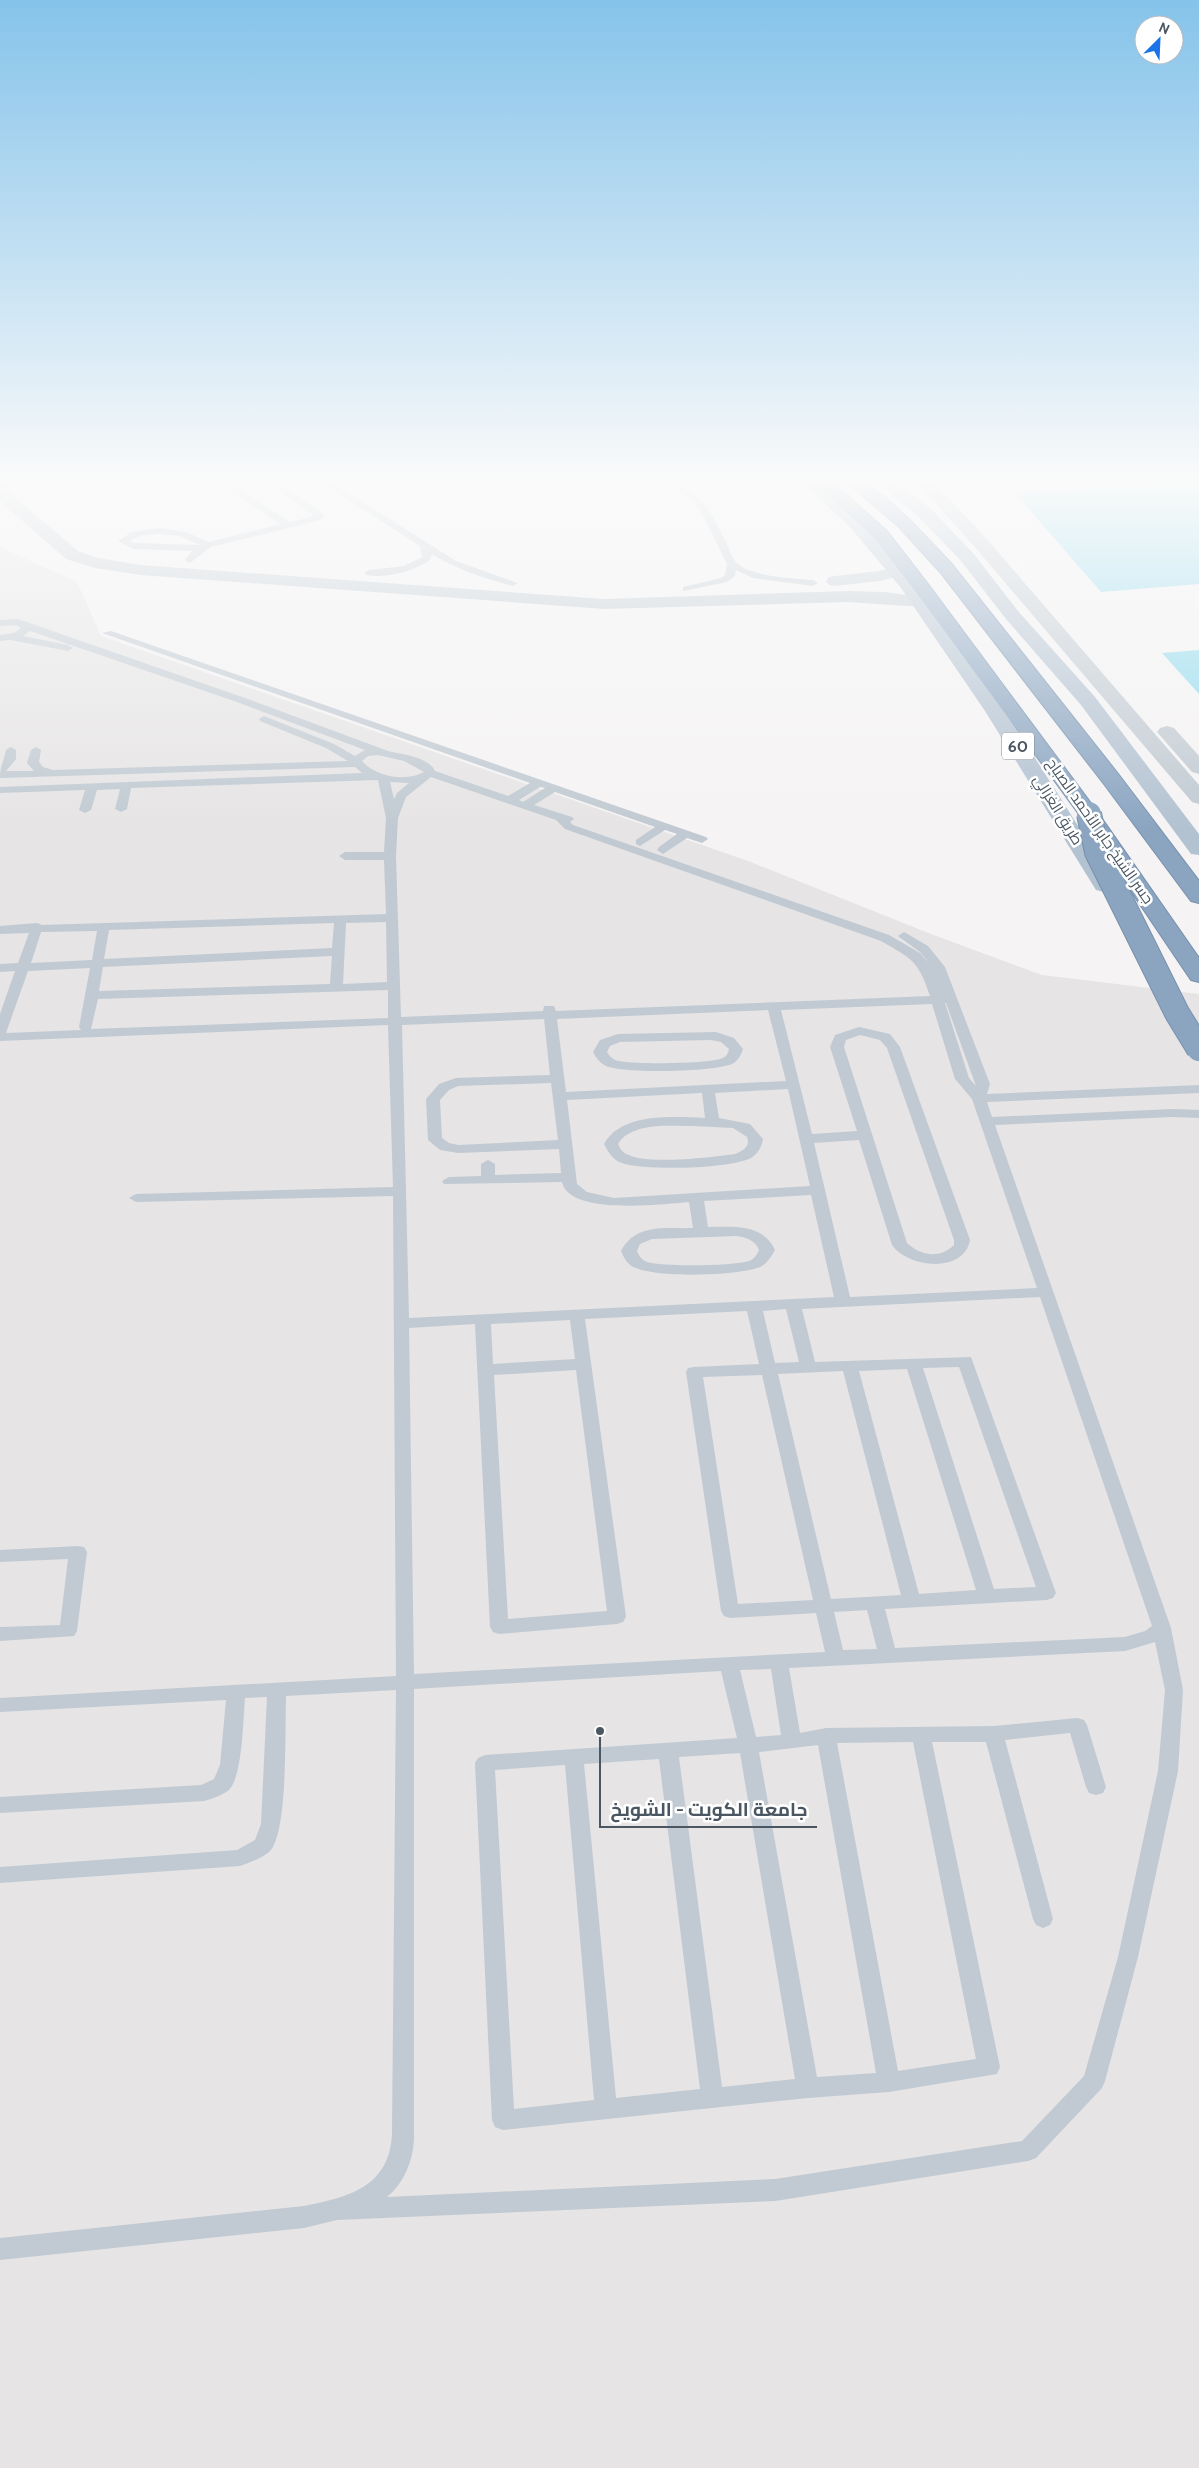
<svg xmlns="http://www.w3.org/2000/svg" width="1199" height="2468" font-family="Cabin,Cairo,sans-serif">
<rect width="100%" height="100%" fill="#f5f3f3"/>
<path fill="#e6e4e5" d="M0 547 77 582 101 636 748 861 931 934 1042 975 1199 994V2468H0Z"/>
<path fill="#90daee" d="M1151 484H1199V584L1101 592 1015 493Z
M1199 650V694L1162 653Z"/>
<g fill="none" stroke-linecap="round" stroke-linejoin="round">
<defs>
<path id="highway" d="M817 484H834L887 531 928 584 1096 810 1199 958V982L1191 980 1081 817 916 592 875 539Z
M849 484H867L887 499 910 520 952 564 1119 775 1199 881V903L1191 901 1104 784 940 572 899 527Z"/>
</defs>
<use href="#highway" stroke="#7690ad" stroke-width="2"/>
<path fill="#c1cad2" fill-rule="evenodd" d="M3 484H15L0 491V485Z
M240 484H251L241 490 290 522 314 516 269 484H279L319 510 324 516 321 520 211 547 190 563 185 560 192 551 133 549 118 541 132 532 160 528 186 532 209 542 281 524 231 492V488ZM160 534 180 536 200 545 135 543 129 541 143 535Z
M324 484H334L456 561 518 583 513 586C484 578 457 570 432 554L430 560C415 571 385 579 366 575L364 573 369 570 404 566 422 557 420 546Z
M665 484C700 484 713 517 727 544 729 549 732 557 735 561 748 577 794 578 813 580L818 583 813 586 753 578 736 570 735 576 727 582 683 591V587L721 578 725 575 727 564 700 509 691 499Z
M923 484H945C941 488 930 488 924 487Z
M18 619 245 698 388 751C401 754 429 757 435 771L508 796 530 783 102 633 111 631 706 837 708 839 702 843 687 838 663 854 657 850 659 847 677 834 665 830 640 846 636 844V840L655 827 555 792 534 805 572 817 574 819 570 822 573 825 889 935 920 953 931 965 920 952 898 936 904 932 928 946 945 967 990 1084 987 1094 1199 1085V1093L987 1102 992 1117 1173 1109 1199 1110V1118L1173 1117 995 1125 1171 1628 1183 1690 1178 1771 1138 1957 1105 2081 1102 2088 1036 2158 1028 2161 775 2201 337 2220 304 2228 0 2260V2238L304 2206C349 2197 390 2187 392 2133L396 1690 286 1696C285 1728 288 1828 271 1850 265 1857 249 1863 240 1866L0 1883V1867L237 1850 255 1840 261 1824 267 1697 245 1698C243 1719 243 1775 229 1790 223 1795 211 1799 204 1801L0 1813V1797L201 1785 214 1779 220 1765 226 1700 0 1712V1698L396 1676 393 1196 136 1202 129 1198 136 1194 393 1187 388 1025 0 1041V1014L15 971 0 972V964L18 963 29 933 0 934V926L37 923 42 925 386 914 384 860H345L339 856 345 852H384L386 818 378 780 131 788 127 809 121 812 115 809 120 789 97 790 91 810 85 813 79 810 85 790 0 793V787L362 773 355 767 0 778C0 766 4 761 6 750L11 747 16 750V759L6 771H34L27 763 31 750 36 747 41 750 39 762 43 767 53 770 348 761 326 748 260 721 259 719 264 716 334 744 355 756 365 750 237 702 30 631 23 636 68 645 73 648 68 651 10 640 0 641V635L14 633 21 628 16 625 0 626V620ZM378 755 404 761 424 772C406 782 376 777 362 761L368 756ZM431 777 556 820 565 829 881 941C912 959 918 960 930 996L556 1011 554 1006H544L543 1011 401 1017 396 856 398 818 406 797ZM390 782 409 783 397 793 394 799ZM540 787 545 788 523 802 519 800ZM386 922 387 982 343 984 346 923ZM334 923 332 948 104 959 109 930ZM97 931 92 960 31 963 41 932ZM332 956 330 984 99 991 103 967ZM90 968 79 1027 81 1030 6 1033 28 971ZM388 990V1018L91 1029 98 999ZM945 1003H946L976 1086 969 1078ZM932 1004 955 1079 972 1099 1037 1288 850 1297 814 1143 859 1140 892 1245C908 1268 964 1274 970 1240L900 1047 890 1034 859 1027 835 1035 830 1047 857 1131 812 1134 781 1010ZM768 1010 786 1081 566 1092 557 1019ZM544 1019 550 1075 456 1078 439 1084 426 1099 428 1140 440 1150 458 1153 559 1149 561 1173 495 1175V1164L488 1160 481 1164V1176L449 1177 442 1181 444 1184 562 1182C569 1216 663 1204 689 1202L693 1228C665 1229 636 1223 621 1251 624 1258 628 1266 636 1268 659 1278 737 1276 760 1267 767 1264 771 1257 775 1250 763 1223 732 1227 708 1227L704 1201 811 1195 834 1297 409 1318 402 1025ZM860 1035 880 1040 887 1048 954 1240V1245C940 1259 921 1256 907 1243L844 1047 846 1040ZM551 1083 558 1140 458 1145 449 1143 442 1138 440 1100 449 1090 458 1086ZM788 1089 810 1186 614 1198 587 1192 577 1184 567 1100 702 1093 705 1118C673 1117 622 1112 604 1144 608 1152 613 1160 622 1163 646 1171 729 1169 751 1158 758 1154 762 1146 763 1139L750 1124 719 1118 715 1093ZM692 1126 733 1128 747 1137C751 1146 743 1151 735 1154 713 1157 648 1165 629 1155 623 1153 620 1149 618 1144 631 1122 670 1126 692 1126ZM736 1236C746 1237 755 1240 759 1250 757 1255 754 1259 749 1261 732 1266 664 1267 647 1262 642 1260 639 1256 637 1251L640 1244 652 1239ZM1040 1297 1152 1626 1145 1631 1125 1637 895 1648 885 1609 1047 1600 1053 1598 1056 1593 971 1357 815 1362 802 1309ZM786 1309 799 1362 775 1363 763 1311ZM747 1311 759 1364 694 1367 688 1368 686 1372 721 1611 724 1616 730 1618 816 1613 825 1652 414 1674 409 1328 475 1324 490 1627 493 1632 499 1634 617 1624 623 1622 626 1617 585 1319ZM570 1320 575 1359 493 1364 491 1324ZM959 1367 1036 1587 994 1589 923 1368ZM907 1369 976 1590 919 1594 859 1371ZM576 1370 607 1611 508 1619 494 1375ZM843 1371 901 1595 831 1599 778 1374ZM762 1375 813 1600 738 1604 703 1377ZM867 1610 877 1649 843 1650 834 1612ZM1155 1642 1165 1690 1158 1771 1118 1957 1084 2076 1022 2141 775 2179 387 2197C404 2183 413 2161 414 2139V1689L721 1671 737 1738 485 1755 478 1758 475 1763 492 2120 495 2127 503 2130 808 2098 889 2092 997 2074 1000 2067 932 1742H986L1033 1919 1036 1925 1043 1928 1050 1925 1053 1919 1005 1740 1070 1733 1086 1787 1089 1793 1096 1795 1103 1793 1106 1787 1087 1725 1084 1720 1077 1718 994 1726 826 1728 800 1733 789 1668 1125 1651ZM771 1669 781 1735 756 1737 740 1670ZM913 1742 976 2059 898 2071 837 1743ZM818 1745 876 2073 817 2077 759 1752ZM740 1753 795 2079 722 2087 679 1757ZM659 1759 700 2089 616 2098 584 1764ZM565 1765 594 2100 514 2109 495 1770Z
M716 1032 734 1038 743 1049C741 1055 738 1061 732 1064 712 1072 626 1074 606 1066 600 1063 596 1058 593 1052L600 1040 618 1034ZM711 1040 721 1042 729 1049C728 1053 727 1056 723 1058 710 1064 628 1065 615 1060 611 1058 609 1055 607 1052L610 1046 620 1042Z
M78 1546 84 1547 87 1552 77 1631 74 1636 0 1641V1627L60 1625 68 1559 0 1562V1550Z"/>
<path fill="#c1cad2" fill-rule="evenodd" d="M918 484H935L985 537 1199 785V804L1192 802 973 545Z
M0 488 6 490 78 551 98 558 140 565 604 599 848 591 885 592 928 598 931 602 928 606 922 607 848 602 604 609 140 575 95 568 66 559 0 501Z
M899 566 905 567 908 571 905 575 879 581 835 586 829 585 826 581 829 577 835 576 879 571Z
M1167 726 1174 728 1199 756V774L1192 772 1157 732 1160 728Z"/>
<path fill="#b3c2d1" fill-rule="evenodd" d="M804 484H822C881 533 924 594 967 656 1019 731 1067 808 1115 885L1112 890 1104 892 1096 890 985 711 901 588 849 526Z
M880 484H898L933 511 973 553 1018 611 1095 697 1199 834V855L1191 854 1081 705 1006 619 961 561 921 519Z"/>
<use href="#highway" fill="#8ba5c1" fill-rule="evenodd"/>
<defs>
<path id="highway-bridge" d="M1089 814 1097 852 1177 1013 1199 1049"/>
</defs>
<use href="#highway-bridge" stroke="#7690ad" stroke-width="26" stroke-linecap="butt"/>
<use href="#highway-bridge" stroke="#8ba5c1" stroke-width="24"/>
</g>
<linearGradient id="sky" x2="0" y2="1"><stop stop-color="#85c3ea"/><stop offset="0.58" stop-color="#fafafa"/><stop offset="1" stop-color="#fafafa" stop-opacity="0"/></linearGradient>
<rect width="1199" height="829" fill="url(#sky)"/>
<g text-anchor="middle" stroke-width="5" stroke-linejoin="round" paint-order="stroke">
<g font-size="15" fill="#4a5661" stroke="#fff">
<text transform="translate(1058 810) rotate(58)" y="5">طريق الغزالي</text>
<text transform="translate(1100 831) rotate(55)" y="5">جسر الشيخ جابر الأحمد الصباح</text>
</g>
<rect fill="#fff" stroke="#808990" stroke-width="1" x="1002" y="732.5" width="32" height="27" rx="4"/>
<g font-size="16" font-weight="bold" fill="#4a5661">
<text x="1018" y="752">60</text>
</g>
</g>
<path fill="none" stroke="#4a5661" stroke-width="2" d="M600 1731L600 1827H817"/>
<circle fill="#4a5661" stroke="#fff" stroke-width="2" cx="600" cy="1731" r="5"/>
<g font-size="19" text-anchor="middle" font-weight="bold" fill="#4a5661" stroke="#fff" stroke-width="5" stroke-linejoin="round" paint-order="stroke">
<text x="709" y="1816">جامعة الكويت - الشويخ</text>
</g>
<g transform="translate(1159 40) rotate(24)"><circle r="24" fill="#ffffff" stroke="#b7bbc0"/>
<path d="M0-4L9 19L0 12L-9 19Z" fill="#1a73e8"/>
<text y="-8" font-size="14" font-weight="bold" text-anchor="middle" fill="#4a5661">N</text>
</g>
</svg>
